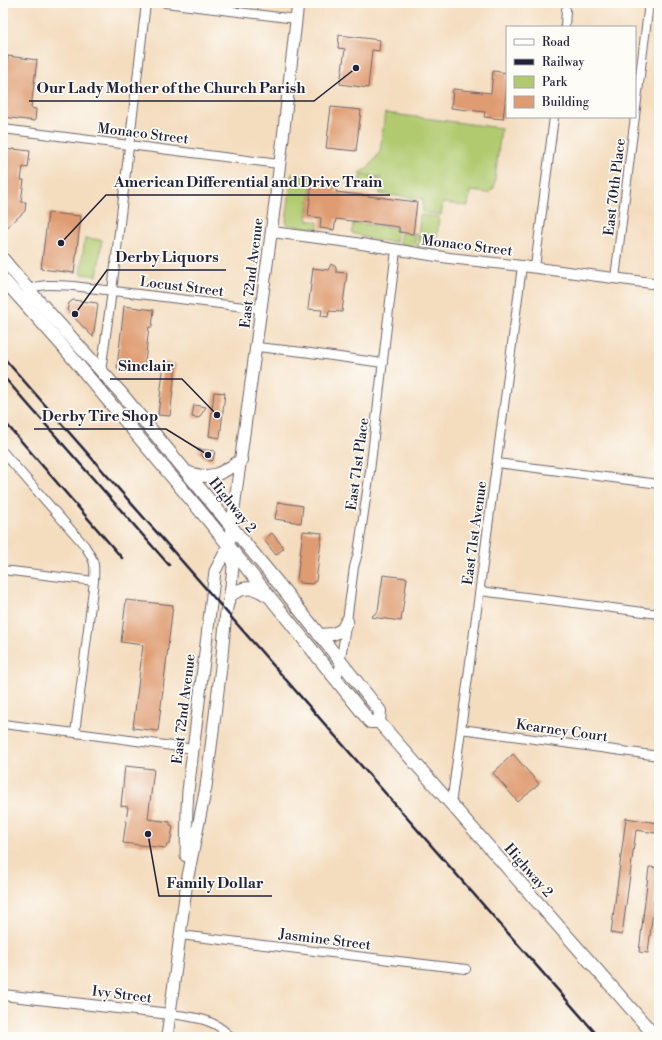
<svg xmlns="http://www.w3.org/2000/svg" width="662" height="1040" font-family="'Libre Bodoni',serif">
<rect width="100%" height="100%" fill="#fdfcf7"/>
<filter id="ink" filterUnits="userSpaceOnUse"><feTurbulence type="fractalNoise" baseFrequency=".025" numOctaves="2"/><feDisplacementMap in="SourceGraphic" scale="8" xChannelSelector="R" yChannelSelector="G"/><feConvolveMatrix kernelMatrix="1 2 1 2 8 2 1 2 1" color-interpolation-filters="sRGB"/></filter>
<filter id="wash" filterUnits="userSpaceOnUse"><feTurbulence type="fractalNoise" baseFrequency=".012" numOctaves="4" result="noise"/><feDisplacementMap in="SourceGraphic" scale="16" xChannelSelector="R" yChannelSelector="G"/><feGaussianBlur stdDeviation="0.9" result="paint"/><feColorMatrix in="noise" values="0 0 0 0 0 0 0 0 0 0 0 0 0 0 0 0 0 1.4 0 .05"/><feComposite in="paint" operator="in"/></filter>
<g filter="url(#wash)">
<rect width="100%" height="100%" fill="#f4ddbf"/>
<path fill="#b1ca6f" stroke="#6a7655" d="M385 113 501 128 494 188 488 193 470 191 468 206 443 203 441 215 422 212 423 199 380 194 381 177 363 175 359 173 369 167 380 152Z
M292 174 314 176 313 180H312L307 220 318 222V229L288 225 286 222Z
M360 175 379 178 378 189 360 186Z
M420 215 439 217 436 246 437 247V250L417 247Z
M353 223 398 228 396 242 373 240 352 233Z
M401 233 413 235 414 233H416L414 246 403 245 399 243Z
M85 238 102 240 97 276 80 274Z"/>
<g id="blocks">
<path fill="#df9b71" d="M339 35 380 40 379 51 372 50 368 88 340 84 345 49 338 48Z
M8 56 37 60 31 108 36 109 35 121 3 117V100Z
M493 71 507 73V86L503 119 484 117 485 112 451 108 453 89 491 93Z
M331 107 361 110 356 151 326 148Z
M3 149 12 150 13 149 30 151 28 168 23 167 21 180H24L21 202H26L25 211 3 231Z
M312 181 337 184 336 192 417 202 413 234 399 232V227L336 219 334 230 320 228 321 218 308 216Z
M48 213 81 216 74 273 41 269Z
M331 264 336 267V272L347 273 342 312 329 311 328 317 321 316 322 310 308 309 313 268 328 270Z
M73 300 97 303 98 305 93 337 67 310 69 303Z
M124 306 154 310 152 327H149L144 371 117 368Z
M164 362 176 364 170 416 158 415Z
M214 392 225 393 220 438 209 436Z
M194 405 206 407 199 418 192 417Z
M197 449 215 451 213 460 210 461 203 457Z
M278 502 303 506 301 523 275 519Z
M303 531 322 533 316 581 313 584 300 583 297 579Z
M272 533 284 548 276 555 264 540Z
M383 575 407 578 401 621 371 617 378 611Z
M126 600 173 605 158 731 133 728 143 645 121 642Z
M513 754 539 784 518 802 493 773Z
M125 766 154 769 148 819 170 822V825L173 826 170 844H167L166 848 123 843 128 807 121 806Z
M626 818 657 823 656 833 636 830 622 935 611 933Z
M649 867 658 868 648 953 639 952Z"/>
</g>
</g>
<g filter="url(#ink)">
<use href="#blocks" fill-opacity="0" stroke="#6c6369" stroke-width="1"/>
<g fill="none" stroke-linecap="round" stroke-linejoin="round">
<defs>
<path id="minor" d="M165 3 296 19
M565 27 566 10
M3 129 279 164
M535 267 554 117
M615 278 649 3
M28 289C45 283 56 285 73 286L261 309
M257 347 303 352 383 363
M101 371 112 291 146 3
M3 452 85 546C95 562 95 563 94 581L75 733
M497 463 659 484
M3 570 94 581
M480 591 659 614
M337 681 347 621 354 567 358 553 370 471 396 250
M3 724 115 738 193 749
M461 729 659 756
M451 805 506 391 522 266
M180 935 466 969
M170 1014C184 1016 201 1017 214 1024 220 1027 226 1032 231 1037"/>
<path id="tertiary" d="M272 232 349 242 449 258 522 266 659 284
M3 995 170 1014"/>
<path id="secondary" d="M186 856 187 808 188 791 215 571 229 545
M167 1037 187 881 206 787 221 667 226 612 230 596 233 567 229 545 270 242 283 138 298 3"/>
<path id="primary" d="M3 259 28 289 121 393 183 468 283 589 380 711 379 722
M3 279 60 343 212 525 370 722H379L656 1037
M187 472C210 481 222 474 241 460
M230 596C242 586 254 586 266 595
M319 635 333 634 342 630 347 621"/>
</defs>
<use href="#minor" stroke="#6c6369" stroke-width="10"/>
<use href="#tertiary" stroke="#6c6369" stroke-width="12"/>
<use href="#secondary" stroke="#6c6369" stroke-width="13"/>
<use href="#primary" stroke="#6c6369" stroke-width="14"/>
<use href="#minor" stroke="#fff" stroke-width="8"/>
<use href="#tertiary" stroke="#fff" stroke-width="10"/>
<use href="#secondary" stroke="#fff" stroke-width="11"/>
<use href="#primary" stroke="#fff" stroke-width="12"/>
<path stroke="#22223b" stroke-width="2.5" d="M3 357 599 1037
M3 376 169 565
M3 420 122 558"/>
</g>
</g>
<g text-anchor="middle" stroke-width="3.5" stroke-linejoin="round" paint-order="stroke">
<g font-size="14" fill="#22223b" stroke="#fdfcf7">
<text transform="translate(143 133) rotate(7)" y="5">Monaco Street</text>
<text transform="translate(614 187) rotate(-83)" y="5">East 70th Place</text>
<text transform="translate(467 245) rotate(7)" y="5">Monaco Street</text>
<text transform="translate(251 273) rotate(-83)" y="5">East 72nd Avenue</text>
<text transform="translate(182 286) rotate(7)" y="5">Locust Street</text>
<text transform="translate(357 464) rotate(-82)" y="5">East 71st Place</text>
<text transform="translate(233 505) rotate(51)" y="5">Highway 2</text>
<text transform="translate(474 533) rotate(-82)" y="5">East 71st Avenue</text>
<text transform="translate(183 709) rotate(-83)" y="5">East 72nd Avenue</text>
<text transform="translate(562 730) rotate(8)" y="5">Kearney Court</text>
<text transform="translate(529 870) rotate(49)" y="5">Highway 2</text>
<text transform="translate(325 939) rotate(7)" y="5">Jasmine Street</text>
<text transform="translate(122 994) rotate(7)" y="5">Ivy Street</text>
</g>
</g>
<path fill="none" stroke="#22223b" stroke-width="1.5" d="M356 68L314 101H29M61 243L106 195H390M75 314L107 270H226M217 415L182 379H110M208 455L166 429H34M148 834L159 896H272"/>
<g fill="#22223b" stroke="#fdfcf7" stroke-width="1.5">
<circle cx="356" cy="68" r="4"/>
<circle cx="61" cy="243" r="4"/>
<circle cx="75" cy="314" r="4"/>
<circle cx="217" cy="415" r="4"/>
<circle cx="208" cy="455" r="4"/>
<circle cx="148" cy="834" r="4"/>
</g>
<g font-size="15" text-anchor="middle" font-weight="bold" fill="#22223b" stroke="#fdfcf7" stroke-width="3.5" stroke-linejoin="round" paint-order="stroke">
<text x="171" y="93">Our Lady Mother of the Church Parish</text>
<text x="248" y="187">American Differential and Drive Train</text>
<text x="167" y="262">Derby Liquors</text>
<text x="146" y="371">Sinclair</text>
<text x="100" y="421">Derby Tire Shop</text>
<text x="215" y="888">Family Dollar</text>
</g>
<rect width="662" height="1040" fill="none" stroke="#fdfcf7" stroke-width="16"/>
<rect x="506" y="26" width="130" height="92" fill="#fdfcf7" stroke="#a5a5ac"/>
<rect x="514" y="39" width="20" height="6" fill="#ffffff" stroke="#a5a5ac"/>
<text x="542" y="46" font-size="12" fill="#22223b">Road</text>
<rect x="514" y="59" width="20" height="6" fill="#22223b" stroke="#a5a5ac"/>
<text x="542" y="66" font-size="12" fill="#22223b">Railway</text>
<rect x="514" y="76" width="20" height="12" fill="#b1ca6f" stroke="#a5a5ac"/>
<text x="542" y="86" font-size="12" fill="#22223b">Park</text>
<rect x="514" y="96" width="20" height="12" fill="#df9b71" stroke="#a5a5ac"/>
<text x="542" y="106" font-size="12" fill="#22223b">Building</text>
</svg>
